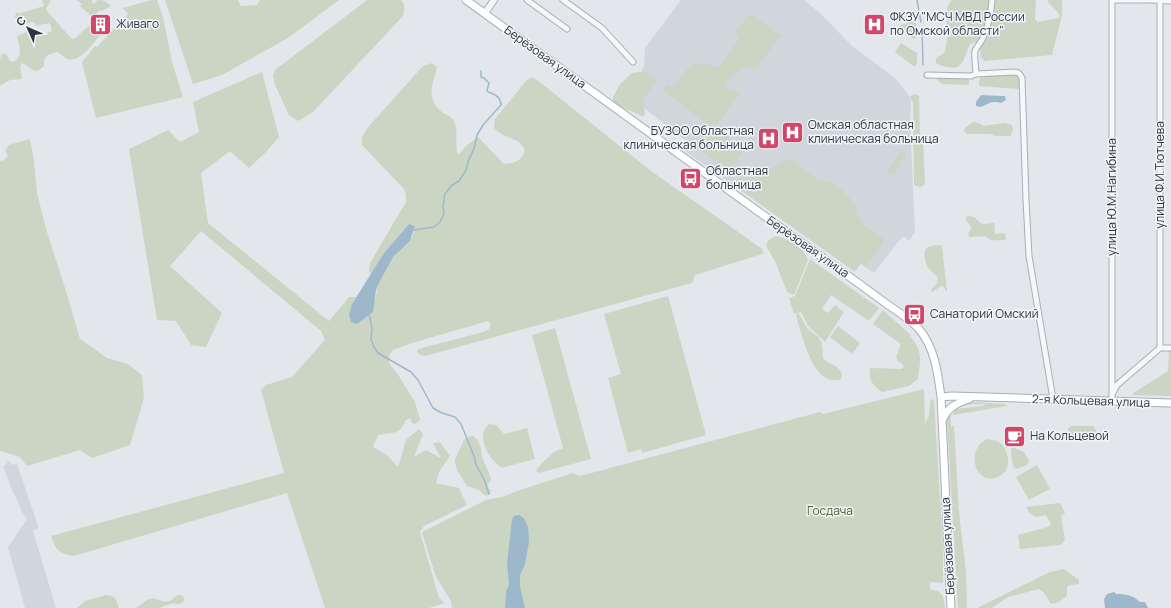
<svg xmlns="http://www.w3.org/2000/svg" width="1171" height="608" font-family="Manrope,sans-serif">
<rect width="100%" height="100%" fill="#e3e7eb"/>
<path fill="#d1d6dd" d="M681 0H804L821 14 852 46 895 78 910 97 911 102 910 121 915 232 909 241 905 237H902L874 273 861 264 855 272 685 151 690 144 624 92 639 76 644 66 645 48Z
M9 461 12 465 17 464 37 523 38 528 33 531 56 608H25L8 547 27 519 23 514 15 495H14L3 466 7 464V462Z"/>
<path fill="#cad5c4" d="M42 0H51L46 9V10L71 38 74 39 92 23 102 32C96 41 80 63 68 59 64 58 61 54 57 52 47 55 44 55 44 66 33 77 31 66 22 63L20 66 22 78 21 79 10 80 0 86V59L2 53 7 55 10 61 13 62C24 56 19 46 17 36L27 32 29 38 52 31 50 23 36 26 35 23 33 22 21 24 15 17 16 13 18 12V14L44 6Z
M76 0H93L92 2 94 4 97 1 96 0C102 0 107 1 111 6L102 11H99L92 17 80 6 82 4Z
M152 0H157L163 17 172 62 183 97 96 118 82 62 95 46 97 47 128 14 123 8Z
M165 0H238L241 6 257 5 260 0H339L288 38 222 75 193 84Z
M367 0H401C406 5 404 10 403 16L313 112 298 121 289 115 275 85 273 75 275 70Z
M952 0H1036L1035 19 1038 22 1059 18 1060 16C1057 10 1050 6 1047 0H1062V15L1052 55 984 61 981 57 980 47 976 42 970 44C964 55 965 71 948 67 943 66 940 66 936 63V58L944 53C946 48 947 43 947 37 948 25 943 10 952 0Z
M748 15H752L781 36 757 67 754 69 745 67 729 79 725 86 730 91 735 90 739 92 740 94 716 126V128L745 150 731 169 727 171 702 152 700 149 701 143 712 129V127L665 92 664 89 668 84 673 87 693 62 699 66 704 62 716 68 719 66 739 39V36L736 33V31Z
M914 20 916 22 917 37 914 39 900 29 899 26Z
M901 43 917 53V63L916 66H913L895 52Z
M432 63 437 67C433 84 425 99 442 112 446 115 451 116 454 121 459 132 454 145 458 155L466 146 478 137 504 164C515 163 521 162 525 150 520 140 515 140 505 136 501 134 497 131 494 128L495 119 526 81 531 77 536 79 651 171 761 248 764 253 762 254 695 275 692 283 425 356 420 355 417 352 418 349 484 332 489 329 491 324 488 321 412 343 393 350 389 356V363L397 373 415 402 420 420 415 424 412 423 410 418 405 421C402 434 390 433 378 435L373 447 387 455 398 467 406 440 419 429 423 434 414 457 426 450 441 458 433 443 440 442 450 456 439 472 436 483 459 488 467 505 424 526 420 532 439 598 445 603 429 608H325L287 493 74 556C58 553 56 550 51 536L284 473 261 390 266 385 292 377 325 340 321 331 201 231 170 266 222 313 206 347 191 345 176 321 157 320 129 149 168 130 180 142 199 132 193 102 262 72 279 137 266 152 249 168 230 151 201 173 208 223 329 321 349 297H356L352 304 375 301C377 285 383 270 392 258 397 251 406 247 410 241 413 237 414 231 415 226L409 224 384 253 371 274 369 271 370 263 406 202V195L404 189 362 145V137L369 126 423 66Z
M639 72H644L657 80 642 101 645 112 644 116H641C631 110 622 109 613 103V97L620 84 632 73Z
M1016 74C1020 77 1020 84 1018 89L979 86C979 81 979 78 984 75Z
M940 77 967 78 969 81V85L942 84 937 80V78Z
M916 94 919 96 920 135 923 139 925 184 921 187 914 185 913 103 910 97 912 95Z
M974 122 979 123 984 126 1004 123 1012 125 1013 130 1010 136H995L990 134H967L964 131 966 127Z
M30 139 34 161 37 193 46 229 66 291 80 339 107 358 128 364 142 375 144 398 130 445 92 458 80 450 27 466 20 457 0 451V161L4 160 8 156 5 151 9 145Z
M901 152H904L907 155 905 158 901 161C900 166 897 173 891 175L888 174 887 171Z
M791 159 817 179C823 182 830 180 835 184 841 187 853 201 856 207 859 212 859 220 863 224 870 230 882 233 884 242L866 267 861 263 854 271 734 185 740 177 757 178 778 164Z
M967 216C979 216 976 222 983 224 986 224 990 223 994 223L995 234 1004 233 1006 235V238L1005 240C997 240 991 242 985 236L970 237 968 234 971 229 970 225 966 221Z
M776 236C788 238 805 248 808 260L794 295 787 292 775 261 766 246C767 240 771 238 776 236Z
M939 245 942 246 947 291H946L944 287 941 286 932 292 931 290 937 283 938 278C936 275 934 274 931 271 927 268 921 252 927 248 929 246 936 245 939 245Z
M810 259 879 308 869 321 831 295 822 309 828 313 835 305 844 312 825 342 808 326 801 312 798 313C802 317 803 322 806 326 809 331 812 332 816 335 823 340 823 350 823 358L827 362 836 366 842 373 841 379C813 389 802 334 796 316L798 313 794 314 789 298 795 296Z
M668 296 706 435 642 453 641 449 628 453 608 378 621 374 604 314Z
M883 310 911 335 910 336C924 352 920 361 918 379L909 386 882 392C873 385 868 380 870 368L902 369 904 366 898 361 896 357 901 344 873 324Z
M838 326 860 343 852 354 830 337Z
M555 328 591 459 539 473 536 471 540 465 554 452 563 448 532 335Z
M1169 351H1171V396L1133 395V393L1168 371Z
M924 389 925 424 929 415 930 402 932 399 934 400 943 546V582L941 583 930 582V589C943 592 944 595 945 608H452L451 601 436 577 422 533 424 531 486 500 502 497 520 490 573 473 580 476 820 412 823 414Z
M973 402 1005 404 1007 406 953 415 954 409 983 406 985 404H975L955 406Z
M950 409 951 427 954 425 959 512 966 572 967 608H958L947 418Z
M489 424 496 425 504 434 527 428 535 459 502 468C491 461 478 442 485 429 486 427 488 426 489 424Z
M1072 426H1093L1096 430 1095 439 1074 440 1068 430V428Z
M473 436C483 443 480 453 484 462 487 469 489 471 491 480L487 486 491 491 490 493 486 496 484 495 479 490 467 486 458 472 455 463V459L464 440 467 437Z
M988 439C992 440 997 440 1000 443 1007 447 1010 461 1007 468 1005 473 1001 476 995 478 973 484 966 446 988 439Z
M1012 447 1024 452 1029 461C1028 465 1026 466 1022 467 1014 471 1013 467 1012 460 1012 455 1010 452 1012 447Z
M1037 465 1050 489 1029 500 1016 477Z
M1060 503 1065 513 1061 516 1065 540 1061 545 1020 549 1018 535 1048 527 1051 524 1046 515 1036 517 1029 513 1026 507Z
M1064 569 1079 580V584L1070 585 1067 587V596L1059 602 1051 604 1045 594 1039 589 1008 597 992 608H977L1050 572Z
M106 595C117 596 116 599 119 608H77L85 601Z
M178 595H181L184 598V601C181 605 178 605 174 603L159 608H136L147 600 153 598 165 602 170 601Z"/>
<path fill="#9eb8cb" d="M981 95 1002 96H1005L1006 100 1001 103C989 100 990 104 980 107L976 106V102Z
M409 224 415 226 410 241 393 257 380 281 376 290 373 312 357 324 351 322 349 315 352 304 384 253Z
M519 515 524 518 528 527 529 542 525 564 520 575V586L525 608H505L506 592 509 584 507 564 512 519 514 516Z
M1114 592 1116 594C1126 594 1133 595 1140 602H1145L1148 608H1105L1104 599 1107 594Z"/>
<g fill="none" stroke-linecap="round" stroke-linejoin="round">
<path stroke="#9eb8cb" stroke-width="1.5" d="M917 0 921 22
M922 28 923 65
M414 230 434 227 440 222 444 214 443 206 445 194 451 186 459 181 466 170 469 159 474 149 477 135 483 125 501 105C501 97 495 94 488 92L487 90 489 83 484 78 481 77V71
M369 315 370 318 372 329 371 339 374 347 378 353 411 372 418 380 433 408 442 413 455 417 461 424 474 456 476 465 484 479 489 494"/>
<defs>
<path id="minor" d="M527 0 567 29
M563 0 602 28 633 62
M1160 1V348
M976 74C976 67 974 58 975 51 976 47 980 44 982 40 988 28 991 13 992 0
M927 75 971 76 976 74 1014 72C1019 72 1020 74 1022 78L1026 200 1029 256 1053 399
M1113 393 1117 385 1160 348H1171
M1112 401V0H1151L1171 1"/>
<path id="tertiary" d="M485 13 494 0"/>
<path id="secondary" d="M466 0C573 78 680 156 788 233 820 256 852 278 884 302 895 310 909 318 919 329 935 348 938 374 941 397L951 608
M941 397 952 396 1171 403
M943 419C948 407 957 403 969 399"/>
</defs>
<use href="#minor" stroke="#a8aeb6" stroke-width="7"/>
<use href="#tertiary" stroke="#a8aeb6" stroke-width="8"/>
<use href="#secondary" stroke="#a8aeb6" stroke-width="9"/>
<use href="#minor" stroke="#f6f7f9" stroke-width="5"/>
<use href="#tertiary" stroke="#f6f7f9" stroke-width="6"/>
<use href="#secondary" stroke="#fff" stroke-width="7"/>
</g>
<defs>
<symbol id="building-square" viewBox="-11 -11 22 22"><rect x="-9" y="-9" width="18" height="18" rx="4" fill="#d04769" stroke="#f3f5f8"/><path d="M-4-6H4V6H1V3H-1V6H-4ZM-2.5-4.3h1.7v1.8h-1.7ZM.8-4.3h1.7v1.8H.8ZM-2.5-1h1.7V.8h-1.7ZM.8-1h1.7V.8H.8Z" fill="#fff"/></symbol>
<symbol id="hospital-square" viewBox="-11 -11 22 22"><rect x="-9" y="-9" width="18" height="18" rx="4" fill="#d04769" stroke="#f3f5f8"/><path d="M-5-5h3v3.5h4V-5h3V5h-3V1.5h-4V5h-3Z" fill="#fff"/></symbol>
<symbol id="bus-square" viewBox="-11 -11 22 22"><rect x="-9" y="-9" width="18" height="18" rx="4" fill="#d04769" stroke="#f3f5f8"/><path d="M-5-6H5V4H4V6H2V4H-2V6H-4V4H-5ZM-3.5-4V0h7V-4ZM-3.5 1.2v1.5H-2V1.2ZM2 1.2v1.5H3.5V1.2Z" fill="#fff"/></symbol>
<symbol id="cafe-square" viewBox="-11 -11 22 22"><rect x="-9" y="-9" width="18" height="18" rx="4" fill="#d04769" stroke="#f3f5f8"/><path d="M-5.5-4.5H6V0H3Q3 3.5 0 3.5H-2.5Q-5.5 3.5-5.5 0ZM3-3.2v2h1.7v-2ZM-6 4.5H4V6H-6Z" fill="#fff"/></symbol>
</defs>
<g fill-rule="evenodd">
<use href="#building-square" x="88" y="12" width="25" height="25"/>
<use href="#hospital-square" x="862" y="12" width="25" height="25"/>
<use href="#hospital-square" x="780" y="120" width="25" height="25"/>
<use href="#hospital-square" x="756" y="126" width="25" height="25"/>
<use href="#bus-square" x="678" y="166" width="25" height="25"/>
<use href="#bus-square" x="902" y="302" width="25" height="25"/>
<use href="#cafe-square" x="1002" y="424" width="25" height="25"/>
</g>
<g text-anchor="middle" stroke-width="3" stroke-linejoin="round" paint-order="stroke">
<g font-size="12" fill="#2a3644" stroke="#f3f5f8" text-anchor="start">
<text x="890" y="21">ФКЗУ "МСЧ МВД России<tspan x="890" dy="14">по Омской области"</tspan></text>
<text x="116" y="28">Живаго</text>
<text x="808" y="129">Омская областная<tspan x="808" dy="14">клиническая больница</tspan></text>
<text x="754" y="135" text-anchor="end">БУЗОО Областная<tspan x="754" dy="14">клиническая больница</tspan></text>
<text x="706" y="175">Областная<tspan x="706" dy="14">больница</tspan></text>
<text x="930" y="318">Санаторий Омский</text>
<text x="1030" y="440">На Кольцевой</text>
</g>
<g font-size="12" fill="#2a3644" stroke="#f3f5f8">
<text transform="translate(545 57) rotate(36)" y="4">Берёзовая улица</text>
<text transform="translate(1160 175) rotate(-90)" y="4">улица Ф.И.Тютчева</text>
<text transform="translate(1112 197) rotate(-90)" y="4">улица Ю.М.Нагибина</text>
<text transform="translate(808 247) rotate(35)" y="4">Берёзовая улица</text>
<text transform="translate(1091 401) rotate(2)" y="4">2-я Кольцевая улица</text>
<text transform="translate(948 546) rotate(-93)" y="4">Берёзовая улица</text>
</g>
<g font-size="12" fill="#436037" stroke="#f3f5f8">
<text x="830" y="515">Госдача</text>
</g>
</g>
<g transform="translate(28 28) rotate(315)" stroke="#f3f5f8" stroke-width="3" paint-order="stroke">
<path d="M0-3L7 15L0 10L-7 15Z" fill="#2a3644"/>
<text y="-6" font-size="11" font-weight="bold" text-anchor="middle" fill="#2a3644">С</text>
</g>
</svg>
